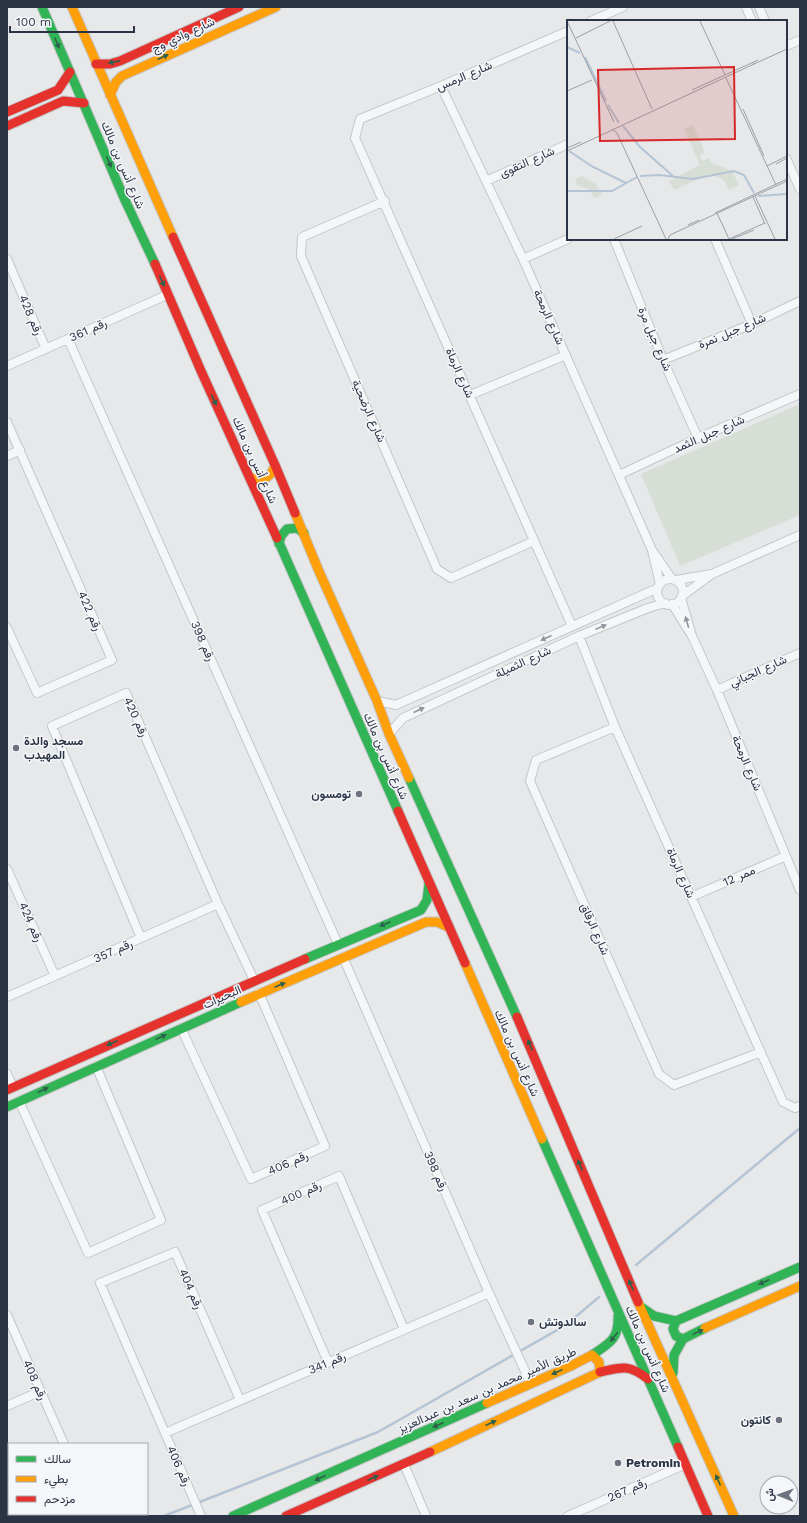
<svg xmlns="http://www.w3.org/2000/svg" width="807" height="1523" font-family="'Work Sans',Vazirmatn,sans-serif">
<rect width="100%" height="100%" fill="#e6e8ea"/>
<path fill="#d6ded6" d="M800 404V515L680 566 641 474Z"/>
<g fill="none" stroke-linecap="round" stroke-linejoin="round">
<path stroke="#b4c4d5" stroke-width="2.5" d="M636 1265 800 1128
M164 1516 378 1432 566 1325 599 1297"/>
<defs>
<path id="street" d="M746 7 752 21
M759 7 765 21
M591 21 623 7
M568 31 441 86 360 119 355 138 572 626
M786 46 800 40
M441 86 523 259 652 550
M786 158 800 189
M486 181 568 144
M385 201 302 237 301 256 437 569 451 578 534 541
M614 239 663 360 698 438
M715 239 752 324
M7 259 46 349
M523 259 568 239
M68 339 338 944
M663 360 752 324 800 301
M7 366 169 294
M470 395 566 355
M7 422 112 660 37 693 7 628
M7 456 20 450
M619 475 698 438 800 394
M712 574 800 535
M657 592a13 13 0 1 1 26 0a13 13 0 1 1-26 0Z
M676 580 712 574 682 596
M660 584 652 550 672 579
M672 604 692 636 681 598
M579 636 615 727 783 1102 795 1108 800 1106
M692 636 717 690 800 890
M717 690 800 653
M377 701 396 705 658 588
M615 727 536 760 530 781 659 1074 674 1085 761 1052
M389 734 403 718 579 636 648 608 665 603
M7 869 55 976
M691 897 786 856
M141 938 52 726 126 693 218 904 254 980
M343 957 489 1293 531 1384
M7 997 218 904
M181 1028 251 1179 325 1146 259 993
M7 1074 13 1087
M19 1101 88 1253 161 1220 96 1066
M7 1315 64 1444
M328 1362 262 1210 339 1176 404 1329
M7 1406 41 1391
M165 1433 489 1293
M404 1464 426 1516
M7 1488 9 1487
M95 1514V1516
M201 1516 100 1283 175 1252 240 1400
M568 1516 686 1464"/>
<path id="fast" d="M42 7 124 198 155 264
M277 538 398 811
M279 544 281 536 287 529 297 528 304 533
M409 778 517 1017
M305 959 421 910 427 900 429 883
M7 1107 241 1002
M542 1139 678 1447
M641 1307 654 1316 676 1321
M705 1328 683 1339 676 1336 673 1329 676 1321 800 1267
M592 1355C610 1343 619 1339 618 1316
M673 1373 674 1355 683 1339
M233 1516 487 1403"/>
<path id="slow" d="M72 7 173 237
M110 95 116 82 122 76 276 7
M251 478C264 481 271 478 275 465
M295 513 318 569 377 701 389 734 409 778
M465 963 542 1139
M241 1002 426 922H437L448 927
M638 1302 734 1516
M705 1328 800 1286
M430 1452 600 1372 599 1362 592 1355 571 1366 487 1403"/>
<path id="jam" d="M96 64H110L120 61 239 7
M7 112 58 90 70 72
M7 126 63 101 84 103
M173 237 275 465 295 513
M155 264 201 371 277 538
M398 811 465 963
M517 1017 638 1302
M7 1090 305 959
M600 1372C622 1367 629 1364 648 1379
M678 1447 708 1516
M286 1516 430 1452"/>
</defs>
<use href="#street" stroke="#c4c6c8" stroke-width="10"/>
<use href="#fast" stroke="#c4c6c8" stroke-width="11"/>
<use href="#slow" stroke="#c4c6c8" stroke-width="11"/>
<use href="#jam" stroke="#c4c6c8" stroke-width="11"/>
<use href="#street" stroke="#f5f6f7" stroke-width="8"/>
<use href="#fast" stroke="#30b455" stroke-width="9"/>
<use href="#slow" stroke="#ff9f0a" stroke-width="9"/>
<use href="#jam" stroke="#e5322d" stroke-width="9"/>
</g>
<defs><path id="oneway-solid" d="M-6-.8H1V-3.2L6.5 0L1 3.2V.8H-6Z"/></defs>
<g fill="#2d614b">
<use href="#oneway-solid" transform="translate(57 43) rotate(67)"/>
<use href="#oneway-solid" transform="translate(163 57) rotate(-25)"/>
<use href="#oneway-solid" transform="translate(114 62) rotate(169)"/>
<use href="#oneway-solid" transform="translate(109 162) rotate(67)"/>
<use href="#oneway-solid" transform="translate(162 281) rotate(65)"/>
<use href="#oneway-solid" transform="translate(214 400) rotate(65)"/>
<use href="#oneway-solid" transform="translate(385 924) rotate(157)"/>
<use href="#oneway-solid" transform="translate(280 985) rotate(-23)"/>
<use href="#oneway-solid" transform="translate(161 1037) rotate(-24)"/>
<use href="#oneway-solid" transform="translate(112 1043) rotate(156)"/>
<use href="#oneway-solid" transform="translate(530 1045) rotate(-113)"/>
<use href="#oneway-solid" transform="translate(43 1090) rotate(-25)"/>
<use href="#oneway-solid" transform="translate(580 1165) rotate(-113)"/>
<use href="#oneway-solid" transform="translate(764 1282) rotate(156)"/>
<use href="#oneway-solid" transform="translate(631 1285) rotate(-113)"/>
<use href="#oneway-solid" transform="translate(698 1332) rotate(-26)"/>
<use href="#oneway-solid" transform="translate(614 1337) rotate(129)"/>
<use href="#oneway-solid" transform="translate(557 1372) rotate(156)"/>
<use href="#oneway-solid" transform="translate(491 1423) rotate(-25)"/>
<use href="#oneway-solid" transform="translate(438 1425) rotate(156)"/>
<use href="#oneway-solid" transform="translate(320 1478) rotate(156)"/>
<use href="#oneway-solid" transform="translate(373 1478) rotate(-24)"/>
<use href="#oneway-solid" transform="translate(718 1480) rotate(-114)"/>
</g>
<g fill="#90959e">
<use href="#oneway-solid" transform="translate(687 622) rotate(-106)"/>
<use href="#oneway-solid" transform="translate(601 627) rotate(-22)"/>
<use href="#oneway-solid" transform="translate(546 638) rotate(156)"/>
<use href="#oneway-solid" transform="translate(419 710) rotate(-25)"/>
</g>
<g fill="#6c737f" stroke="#f4f6f9" stroke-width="1.5">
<circle cx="16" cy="748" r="4"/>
<circle cx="359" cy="794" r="4"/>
<circle cx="531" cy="1322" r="4"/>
<circle cx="779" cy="1420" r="4"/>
<circle cx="618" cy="1463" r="4"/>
</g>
<g text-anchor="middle" stroke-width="3" stroke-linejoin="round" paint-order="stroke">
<g font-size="12" fill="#2b3445" stroke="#f4f6f9">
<text transform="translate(183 35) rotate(-25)" y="4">شارع وادي وج</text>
<text transform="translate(464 76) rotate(-23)" y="4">شارع الرمس</text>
<text transform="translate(527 162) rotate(-24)" y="4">شارع التقوى</text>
<text transform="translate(123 165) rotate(67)" y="4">شارع أنس بن مالك</text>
<text transform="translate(31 315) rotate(66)" y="4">رقم 428</text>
<text transform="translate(549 317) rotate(66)" y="4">شارع الرمحة</text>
<text transform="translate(88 330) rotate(-24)" y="4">رقم 361</text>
<text transform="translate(732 331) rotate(-23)" y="4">شارع جبل نمرة</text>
<text transform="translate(655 339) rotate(67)" y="4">شارع جبل مرة</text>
<text transform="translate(460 373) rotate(66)" y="4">شارع الرماة</text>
<text transform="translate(369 411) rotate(66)" y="4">شارع الرضحية</text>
<text transform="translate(709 434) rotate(-24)" y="4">شارع جبل الثمد</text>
<text transform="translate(255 460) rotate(66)" y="4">شارع أنس بن مالك</text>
<text transform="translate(90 611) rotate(66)" y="4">رقم 422</text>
<text transform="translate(203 641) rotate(66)" y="4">رقم 398</text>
<text transform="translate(523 662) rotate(-25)" y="4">شارع الثميلة</text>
<text transform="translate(758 671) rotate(-24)" y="4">شارع الجباني</text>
<text transform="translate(136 717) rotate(65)" y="4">رقم 420</text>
<text transform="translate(386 756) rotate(66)" y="4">شارع أنس بن مالك</text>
<text transform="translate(747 763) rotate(67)" y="4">شارع الرمحة</text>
<text transform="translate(681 873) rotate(66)" y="4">شارع الرماة</text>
<text transform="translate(739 876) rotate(-24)" y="4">ممر 12</text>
<text transform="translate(31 922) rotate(66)" y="4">رقم 424</text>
<text transform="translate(595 929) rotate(66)" y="4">شارع الرقاق</text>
<text transform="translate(113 951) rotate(-24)" y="4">رقم 357</text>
<text transform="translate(222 997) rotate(-24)" y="4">البحيرات</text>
<text transform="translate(517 1053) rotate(66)" y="4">شارع أنس بن مالك</text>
<text transform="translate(288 1163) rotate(-24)" y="4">رقم 406</text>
<text transform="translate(436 1171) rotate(66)" y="4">رقم 398</text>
<text transform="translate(301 1193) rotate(-24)" y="4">رقم 400</text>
<text transform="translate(191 1289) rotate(66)" y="4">رقم 404</text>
<text transform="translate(648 1349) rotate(66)" y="4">شارع أنس بن مالك</text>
<text transform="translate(327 1363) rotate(-23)" y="4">رقم 341</text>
<text transform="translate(35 1380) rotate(66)" y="4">رقم 408</text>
<text transform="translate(487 1390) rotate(-24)" y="4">طريق الأمير محمد بن سعد بن عبدالعزيز</text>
<text transform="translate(179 1466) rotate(66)" y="4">رقم 406</text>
<text transform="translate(627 1490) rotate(-24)" y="4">رقم 267</text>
</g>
<g font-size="12" font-weight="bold" fill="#2b3445" stroke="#f4f6f9" text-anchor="start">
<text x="24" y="745">مسجد والدة<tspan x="24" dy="14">المهيدب</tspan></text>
<text x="351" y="798" text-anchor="end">تومسون</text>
<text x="539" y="1326">سالدوتش</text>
<text x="771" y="1424" text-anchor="end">كانتون</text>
<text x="626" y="1467">Petromin</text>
</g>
</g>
<g transform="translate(567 20)">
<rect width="220" height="220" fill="#e6e8ea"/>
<path d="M126 105 136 128 137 133 133 135 135 141 141 138 145 143 165 151 172 165 162 170 156 159 143 154 107 170 102 161 133 145 117 109ZM15 156 30 165 35 175 27 178 23 170 10 165 8 159Z" fill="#d6ded6"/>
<path fill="none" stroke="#b4c4d5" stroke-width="2" d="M0 27 13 33M18 37 39 81M41 85 52 103M56 106 73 127 106 156M2 131 26 147 59 163M73 156 92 155 126 159 167 151 177 155 187 173M0 171H45L70 157M191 176 220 174"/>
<path fill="none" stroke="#9ba0a8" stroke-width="1" d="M0 1 47 102M46 1 85 89M133 1 158 55M9 18 43 1M187 44 220 29M159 58 209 165M125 70 191 40M0 71 25 60M176 89 197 136M45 109 50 113 99 219M0 128 14 122M0 131 187 44 185 42M209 144 220 138M200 146 220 136M188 176 208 219M186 177 198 204M148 193 220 159M150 193 162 219M121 205 132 200M47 219 75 206M101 219 103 215 220 161M162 219 198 203M165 219 187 210"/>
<path fill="#d62828" fill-opacity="0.15" stroke="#d62828" stroke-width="2" d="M167 47 168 119 33 121 31 50Z"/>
<rect width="220" height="220" fill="none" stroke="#2b3445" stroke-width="2"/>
</g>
<rect width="807" height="1523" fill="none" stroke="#2b3445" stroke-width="16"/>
<rect x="8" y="1443" width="140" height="72" fill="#f4f6f9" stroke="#a4a8b1"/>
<rect x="16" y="1456" width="20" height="6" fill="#30b455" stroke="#a4a8b1"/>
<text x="44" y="1463" font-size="12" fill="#2b3445">سالك</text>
<rect x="16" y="1476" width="20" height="6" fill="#ff9f0a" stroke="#a4a8b1"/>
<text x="44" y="1483" font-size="12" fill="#2b3445">بطيء</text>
<rect x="16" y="1496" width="20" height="6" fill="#e5322d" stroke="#a4a8b1"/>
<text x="44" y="1503" font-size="12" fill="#2b3445">مزدحم</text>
<g transform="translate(779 1495) rotate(271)"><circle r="19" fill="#f4f6f9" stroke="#a4a8b1"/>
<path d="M0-3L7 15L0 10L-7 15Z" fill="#6c737f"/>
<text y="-6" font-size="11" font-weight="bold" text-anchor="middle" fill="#2b3445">ش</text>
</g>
<path d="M10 26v6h124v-6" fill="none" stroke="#2b3445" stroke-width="2"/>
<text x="16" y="26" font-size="12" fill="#2b3445" stroke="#f4f6f9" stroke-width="3" paint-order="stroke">100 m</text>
</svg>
